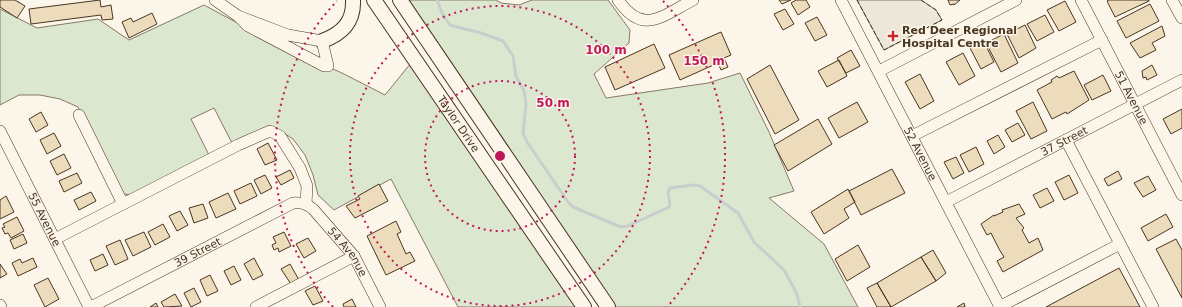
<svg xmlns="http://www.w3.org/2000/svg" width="1182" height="307" font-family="'DejaVu Sans',sans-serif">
<rect width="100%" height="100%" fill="#fbf6e9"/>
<path fill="#dce7d0" stroke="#887966" d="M409 0H496L501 3 519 5 532 0H608L630 30 629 43 594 74 606 98 708 83 740 73 769 132 794 191 769 198 824 244 858 307H612L524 170Z
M204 5 258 34 344 74 385 95 411 63 576 307H458L391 179 334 210 318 195 313 175 305 155 293 139 279 130 232 143 214 108 191 119 209 155 131 195 124 194 78 107 60 99 40 95H19L0 105V9L37 28 98 19 129 40Z"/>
<path fill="#ede7d9" stroke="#887966" d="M857 0H921L936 10 942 20 884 50Z"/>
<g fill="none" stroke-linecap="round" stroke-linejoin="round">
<path stroke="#c9cecd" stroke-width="3" d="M437 0 443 15 450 25 481 33 503 41 513 56 516 76 524 91 526 104 523 133 527 142 568 202 573 207 621 227 628 226 669 207C672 200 665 194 670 188L693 185 700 186 738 213 754 242 784 270 797 294 800 307"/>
</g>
<path fill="#ecdcbc" stroke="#4a3520" d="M0 0H15L25 6 17 18 0 7Z
M100 0 101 7 111 5 113 19 102 20 101 15 31 24 29 9Z
M779 0H791L782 4Z
M796 0H806L810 7 798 15 791 3Z
M948 0H960L954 5V4L950 5Z
M1109 0H1149V1L1115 17 1107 1Z
M1065 1 1076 22 1059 31 1047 10Z
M1150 4 1159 21 1126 38 1117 21Z
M785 9 794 24 783 30 774 14Z
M152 13 157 24 129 38 122 22 131 18 133 22Z
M1045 15 1054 32 1037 41 1027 24Z
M817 17 827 35 815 41 805 23Z
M1025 25 1036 48 1019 58 1007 34Z
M1162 26 1165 36 1152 43 1156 50 1140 58 1130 43Z
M721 32 731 55 724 58 728 67 721 70 718 63 680 80 669 55Z
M1004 34 1018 63 1001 72 986 43Z
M984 42 994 62 981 69 970 48Z
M654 44 665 68 615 90 605 67Z
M851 50 860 66 846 73 837 58Z
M963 53 975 76 959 85 946 62Z
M839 60 847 76 827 87 818 71Z
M770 65 799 120 775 134 747 79Z
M1152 65 1157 75 1147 80 1146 77 1143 78 1142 71Z
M1074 71 1089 100 1067 114 1066 112 1052 119 1037 90 1052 82 1051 80 1057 76 1059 78Z
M920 74 934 101 920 109 905 82Z
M1103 75 1111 91 1092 100 1084 85Z
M857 102 868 122 839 138 828 118Z
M1033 102 1047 131 1031 139 1016 111Z
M1182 109V128L1171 134 1163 119Z
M41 112 48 125 36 132 29 119Z
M818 119 832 144 788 171 774 145Z
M1018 123 1025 135 1012 142 1005 130Z
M54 133 61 146 47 154 40 140Z
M998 135 1005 147 994 154 987 141Z
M268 143 277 160 265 165 257 149Z
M976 147 984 164 969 172 960 155Z
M64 154 71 168 57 175 50 161Z
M956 157 964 173 953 179 944 162Z
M892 169 905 193 861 215 849 191Z
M290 170 294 178 281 185 276 177Z
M1118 171 1122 179 1108 186 1104 179Z
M77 173 82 183 64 192 59 181Z
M265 175 272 188 261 194 254 180Z
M1069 175 1078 193 1064 200 1055 182Z
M1148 176 1156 190 1143 197 1134 183Z
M251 183 257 196 240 204 234 191Z
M379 184 388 201 355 218 346 206 360 199 358 196Z
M1047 188 1054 201 1040 208 1033 195Z
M848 189 855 202 844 209 849 218 824 234 811 212Z
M91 192 96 201 79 210 74 200Z
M228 193 236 209 216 218 209 202Z
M6 196 14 212 0 219V200Z
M203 204 208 218 194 223 189 208Z
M1019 204 1025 214 1016 218 1024 228 1022 230 1029 243 1038 238 1043 250 1003 272 997 261 1004 257 999 249 991 233 987 235 981 224 994 215V216L1003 212 1002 210Z
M180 211 188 225 177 231 169 216Z
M1166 214 1173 227 1148 241 1141 228Z
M17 217 24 231 11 238 8 233 5 234 2 228 5 227 3 224Z
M396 221 401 232 397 234 406 254 410 252 415 261 386 275 367 236Z
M163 224 170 237 155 245 148 232Z
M144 232 151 247 133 256 125 240Z
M284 232 291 246 279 252 278 248 274 250 272 245 276 243 273 237Z
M23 234 27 243 14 249 10 240Z
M308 238 316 251 304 258 296 244Z
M1176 239 1182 250V298L1156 249Z
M120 240 128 259 115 265 106 246Z
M858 245 870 267 847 281 835 259Z
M933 250 946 273 936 281 921 257Z
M103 254 108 265 95 271 90 260Z
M921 257 936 281 891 307 877 283Z
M33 258 37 267 18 276 12 263 20 259 22 263Z
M254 258 263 275 253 280 244 264Z
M0 264 7 274 0 278Z
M290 264 299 280 291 284 281 269Z
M234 266 241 280 231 285 224 271Z
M1119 268 1140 307H1046Z
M210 275 218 291 207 296 200 280Z
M48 278 59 299 45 307 34 285Z
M877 283 891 307H877L867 288Z
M315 286 323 301 313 305 305 291Z
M194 288 201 302 191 307 184 293Z
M175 294 182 306 164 307 161 302Z
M352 299 356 307H344L343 304Z
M156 303 158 307H150Z
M964 303 965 307H957Z"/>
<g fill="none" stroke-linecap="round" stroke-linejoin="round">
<defs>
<g id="minor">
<path d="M215 0 238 16 248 26 324 66H328L322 41 288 35 238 16"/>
<path d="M618 0C643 36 662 16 693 0"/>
<path id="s1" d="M841 0 1000 307"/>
<path id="s2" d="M1081 0 1182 195"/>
<path d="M1172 0 1182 18"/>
<path d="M879 71 1016 0"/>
<path id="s3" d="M0 131 89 307"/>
<path d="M912 136 1102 40"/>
<path d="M1066 140 1153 307"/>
<path id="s4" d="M946 202 1182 80"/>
<path d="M123 204 238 145 270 131 280 136 300 168 307 186 306 204"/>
<path d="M55 239 123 204 79 115"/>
<path d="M0 305 1 307"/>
<path id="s5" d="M91 307 293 203C302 202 307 204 313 209L354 256 380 307"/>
<path d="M256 307 354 256"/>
<path d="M999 307 1120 244"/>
</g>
<g id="major">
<path id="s6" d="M374 0 584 307"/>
<path d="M400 0 608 307"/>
<path d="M322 41C342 34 354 22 353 0"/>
</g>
</defs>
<use href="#minor" stroke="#4a3520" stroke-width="12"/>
<use href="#major" stroke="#4a3520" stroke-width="16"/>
<use href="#minor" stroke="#fbf6e9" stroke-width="11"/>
<use href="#major" stroke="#fbf6e9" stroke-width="14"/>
<path stroke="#4a3520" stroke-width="1" stroke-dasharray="5 2" stroke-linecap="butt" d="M857 0 884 50 942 20 936 10 921 0"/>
</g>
<g fill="none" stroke="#c2185b" stroke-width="2" stroke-dasharray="2 4">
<circle cx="500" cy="156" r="75"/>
<circle cx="500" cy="156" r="150"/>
<path d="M333 307A225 225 0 0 1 337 1M663 1A225 225 0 0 1 667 307"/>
</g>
<path fill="#c62828" stroke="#fbf6e9" stroke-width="1.5" d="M891 30h4v4h4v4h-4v4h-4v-4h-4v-4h4z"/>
<g text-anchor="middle" stroke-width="3" stroke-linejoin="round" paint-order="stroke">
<g font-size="11" font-weight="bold" fill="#4a3520" stroke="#fbf6e9" text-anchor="start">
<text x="902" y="34">Red Deer Regional<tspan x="902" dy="13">Hospital Centre</tspan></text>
</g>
<g font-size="11" fill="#4a3520" stroke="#fbf6e9">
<text dy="4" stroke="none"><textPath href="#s2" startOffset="110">51 Avenue</textPath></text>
<text dy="4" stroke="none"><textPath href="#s6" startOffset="150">Taylor Drive</textPath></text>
<text dy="4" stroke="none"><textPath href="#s4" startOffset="133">37 Street</textPath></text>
<text dy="4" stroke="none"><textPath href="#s1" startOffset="173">52 Avenue</textPath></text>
<text dy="4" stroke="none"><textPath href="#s3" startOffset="99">55 Avenue</textPath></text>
<text dy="4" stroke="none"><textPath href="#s5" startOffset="120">39 Street</textPath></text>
<text dy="4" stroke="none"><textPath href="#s5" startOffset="304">54 Avenue</textPath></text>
</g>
</g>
<circle cx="500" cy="156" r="6" fill="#c2185b" stroke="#fbf6e9" stroke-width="2"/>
<g font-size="12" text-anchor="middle" font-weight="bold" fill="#c2185b" stroke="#fbf6e9" stroke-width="3" stroke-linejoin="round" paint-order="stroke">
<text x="606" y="54">100 m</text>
<text x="704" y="65">150 m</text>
<text x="553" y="107">50 m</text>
</g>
</svg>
